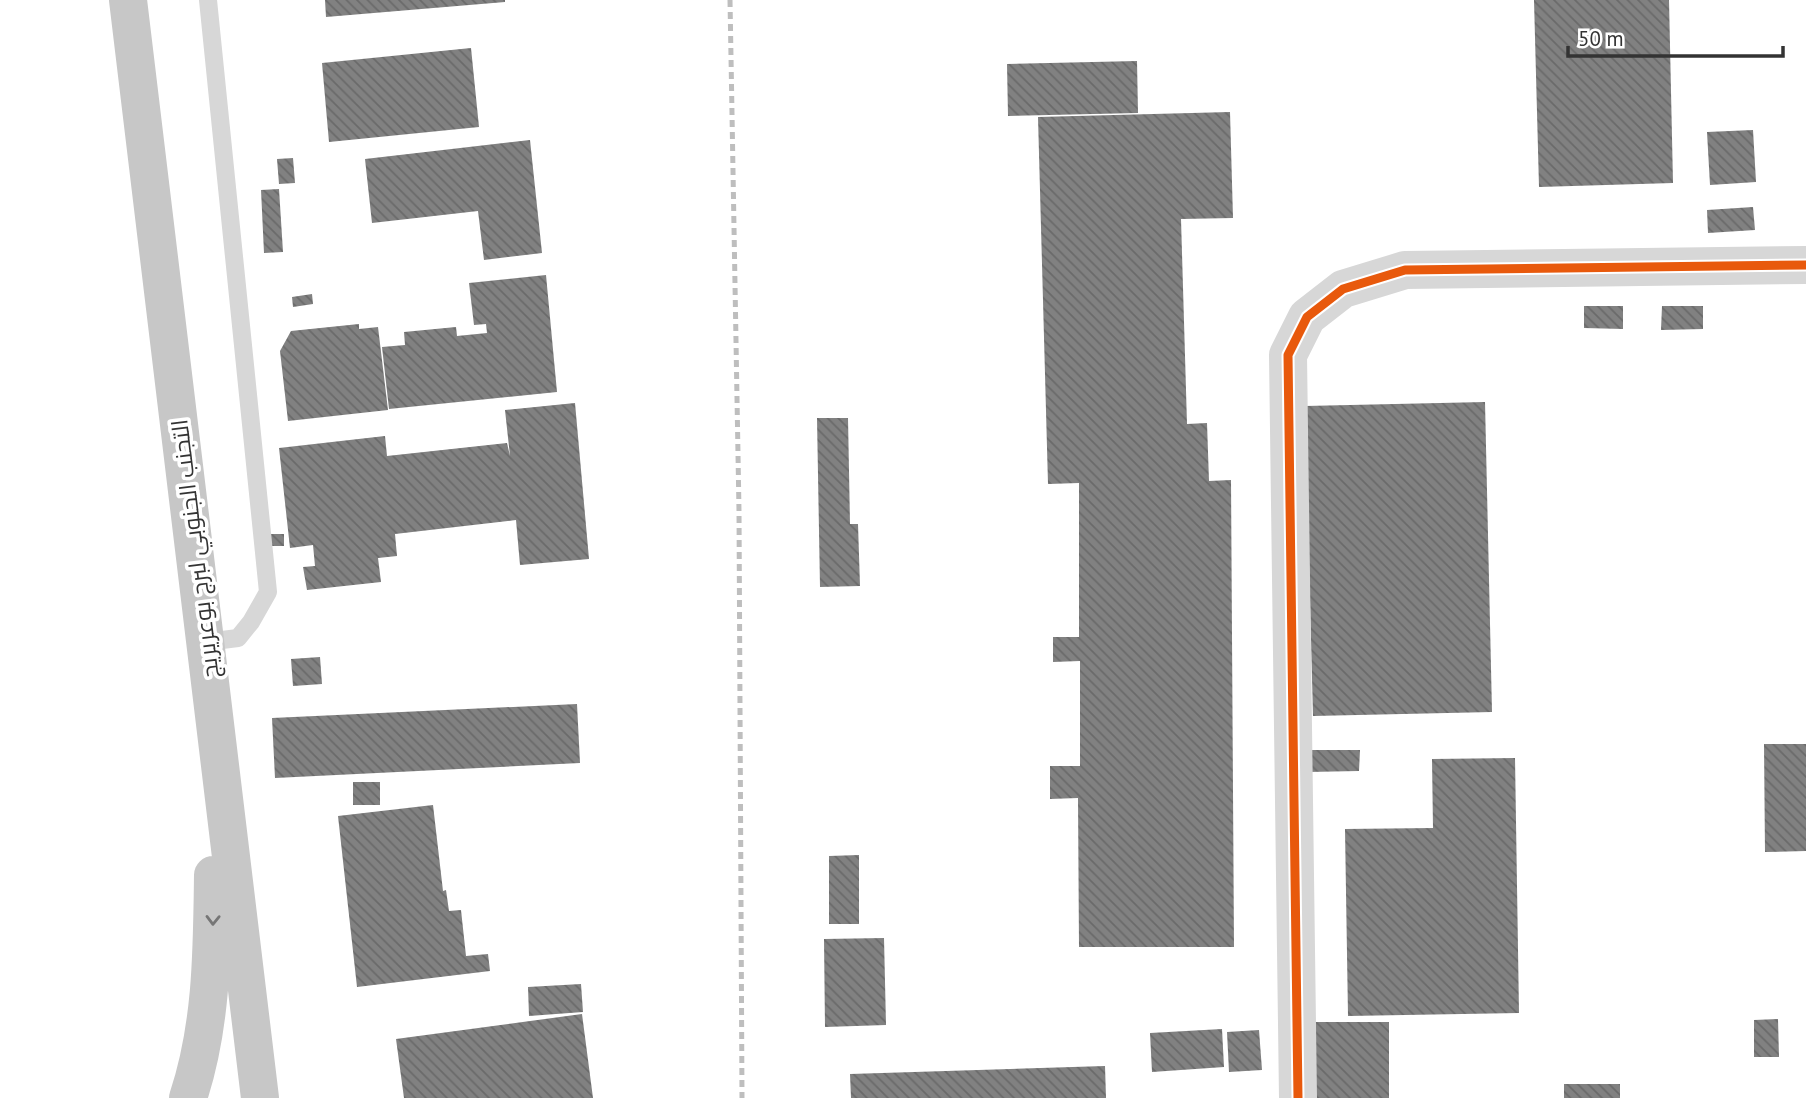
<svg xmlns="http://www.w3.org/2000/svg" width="1806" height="1098" font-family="'PT Sans',Cairo,sans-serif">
<defs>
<pattern id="building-back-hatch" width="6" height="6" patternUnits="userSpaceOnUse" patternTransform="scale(1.75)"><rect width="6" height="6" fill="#818181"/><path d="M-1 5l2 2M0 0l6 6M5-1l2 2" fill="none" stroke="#6a6a6a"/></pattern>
</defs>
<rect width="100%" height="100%" fill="#fff"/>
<path fill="url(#building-back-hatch)" d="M325 0H505V2L326 17Z
M1534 0H1669L1673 183 1539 187Z
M471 48 479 127 329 142 322 63Z
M1137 61 1138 113 1008 116 1007 64Z
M1230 112 1233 218 1181 219 1187 424 1207 423 1209 481 1231 480 1234 947H1079L1078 798 1050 799V766H1080V661L1053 662V637H1079V483L1048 484 1038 117Z
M1753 130 1756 182 1710 185 1707 132Z
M530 140 542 253 484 260 478 211 372 223 365 159Z
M293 158 295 183 279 184 277 159Z
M279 189 283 252 264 253 261 190Z
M1753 207 1755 230 1708 233 1707 210Z
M546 275 557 392 389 409 382 347 405 345 404 332 456 327 457 336 487 333 486 324 474 325 469 283Z
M312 294 313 304 293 307 292 297Z
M1584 306H1623V329L1584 328Z
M1662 306H1703V329L1661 330Z
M359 324V329L378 327 388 410 288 421 280 351 291 331Z
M1485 402 1492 712 1313 716 1305 406Z
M575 403 589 559 520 565 516 520 395 534 397 556 378 558 381 582 307 590 303 567 315 566 313 545 290 548 279 448 385 436 387 456 507 443 510 456 505 410Z
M817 418H848L850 524H858L860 586 820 587Z
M256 534H284V546H256Z
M320 657 322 684 293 686 291 659Z
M577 704 580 763 275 778 272 718Z
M1764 744H1806V851L1765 852Z
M1308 750H1360L1359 771 1308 772Z
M1515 758 1519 1013 1348 1016 1345 829 1433 828 1432 759Z
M353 782H380V805H353Z
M433 805 443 891 446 890 449 911 461 910 466 956 488 954 490 971 357 987 338 816Z
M859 855V924H829V856Z
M884 938 886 1025 825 1027 824 939Z
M581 984 583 1012 529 1016 528 987Z
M582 1014 593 1098H404L396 1039Z
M1778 1019 1779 1057H1754V1020Z
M1311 1022H1389V1098H1311Z
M1222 1029 1224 1067 1152 1072 1150 1033Z
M1259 1030 1262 1070 1229 1072 1227 1032Z
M1105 1066 1106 1098H851L850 1074Z
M1564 1084H1620V1098H1564Z"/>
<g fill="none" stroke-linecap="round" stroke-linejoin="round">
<path stroke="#d7d7d7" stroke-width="18" d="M206 642 238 638 251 622 268 592 208 0"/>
<path stroke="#d7d7d7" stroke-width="38" d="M1298 1098 1288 355 1307 317 1343 289 1405 270 1806 265"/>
<path stroke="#c7c7c7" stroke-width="38" d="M128 0 260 1098
M188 1098C212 1026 212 951 213 875"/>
<path stroke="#bebebe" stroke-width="5" stroke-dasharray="7 5" stroke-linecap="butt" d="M730 0 739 511 742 1098"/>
<defs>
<path id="cycleway" d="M1298 1098 1288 355 1307 317 1343 289 1405 270 1806 265"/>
</defs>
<use href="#cycleway" stroke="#fff" stroke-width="13"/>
<use href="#cycleway" stroke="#e8590c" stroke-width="9"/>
</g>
<defs><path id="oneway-chevron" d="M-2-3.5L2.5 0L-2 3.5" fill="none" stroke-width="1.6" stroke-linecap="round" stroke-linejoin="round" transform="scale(1.75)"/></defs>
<use stroke="#767676" href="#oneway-chevron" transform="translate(213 920) rotate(91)"/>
<g text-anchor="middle" stroke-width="7" stroke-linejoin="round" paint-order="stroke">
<g font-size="23" fill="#333" stroke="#fff">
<text transform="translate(195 549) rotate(-97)" y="8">التجنب الجنوبي لبرج بوعريريج</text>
</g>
</g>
<path d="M1568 46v10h215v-10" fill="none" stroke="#333333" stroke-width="3.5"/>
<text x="1578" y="46" font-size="21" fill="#333333" stroke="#ffffff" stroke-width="5" paint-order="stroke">50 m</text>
</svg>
